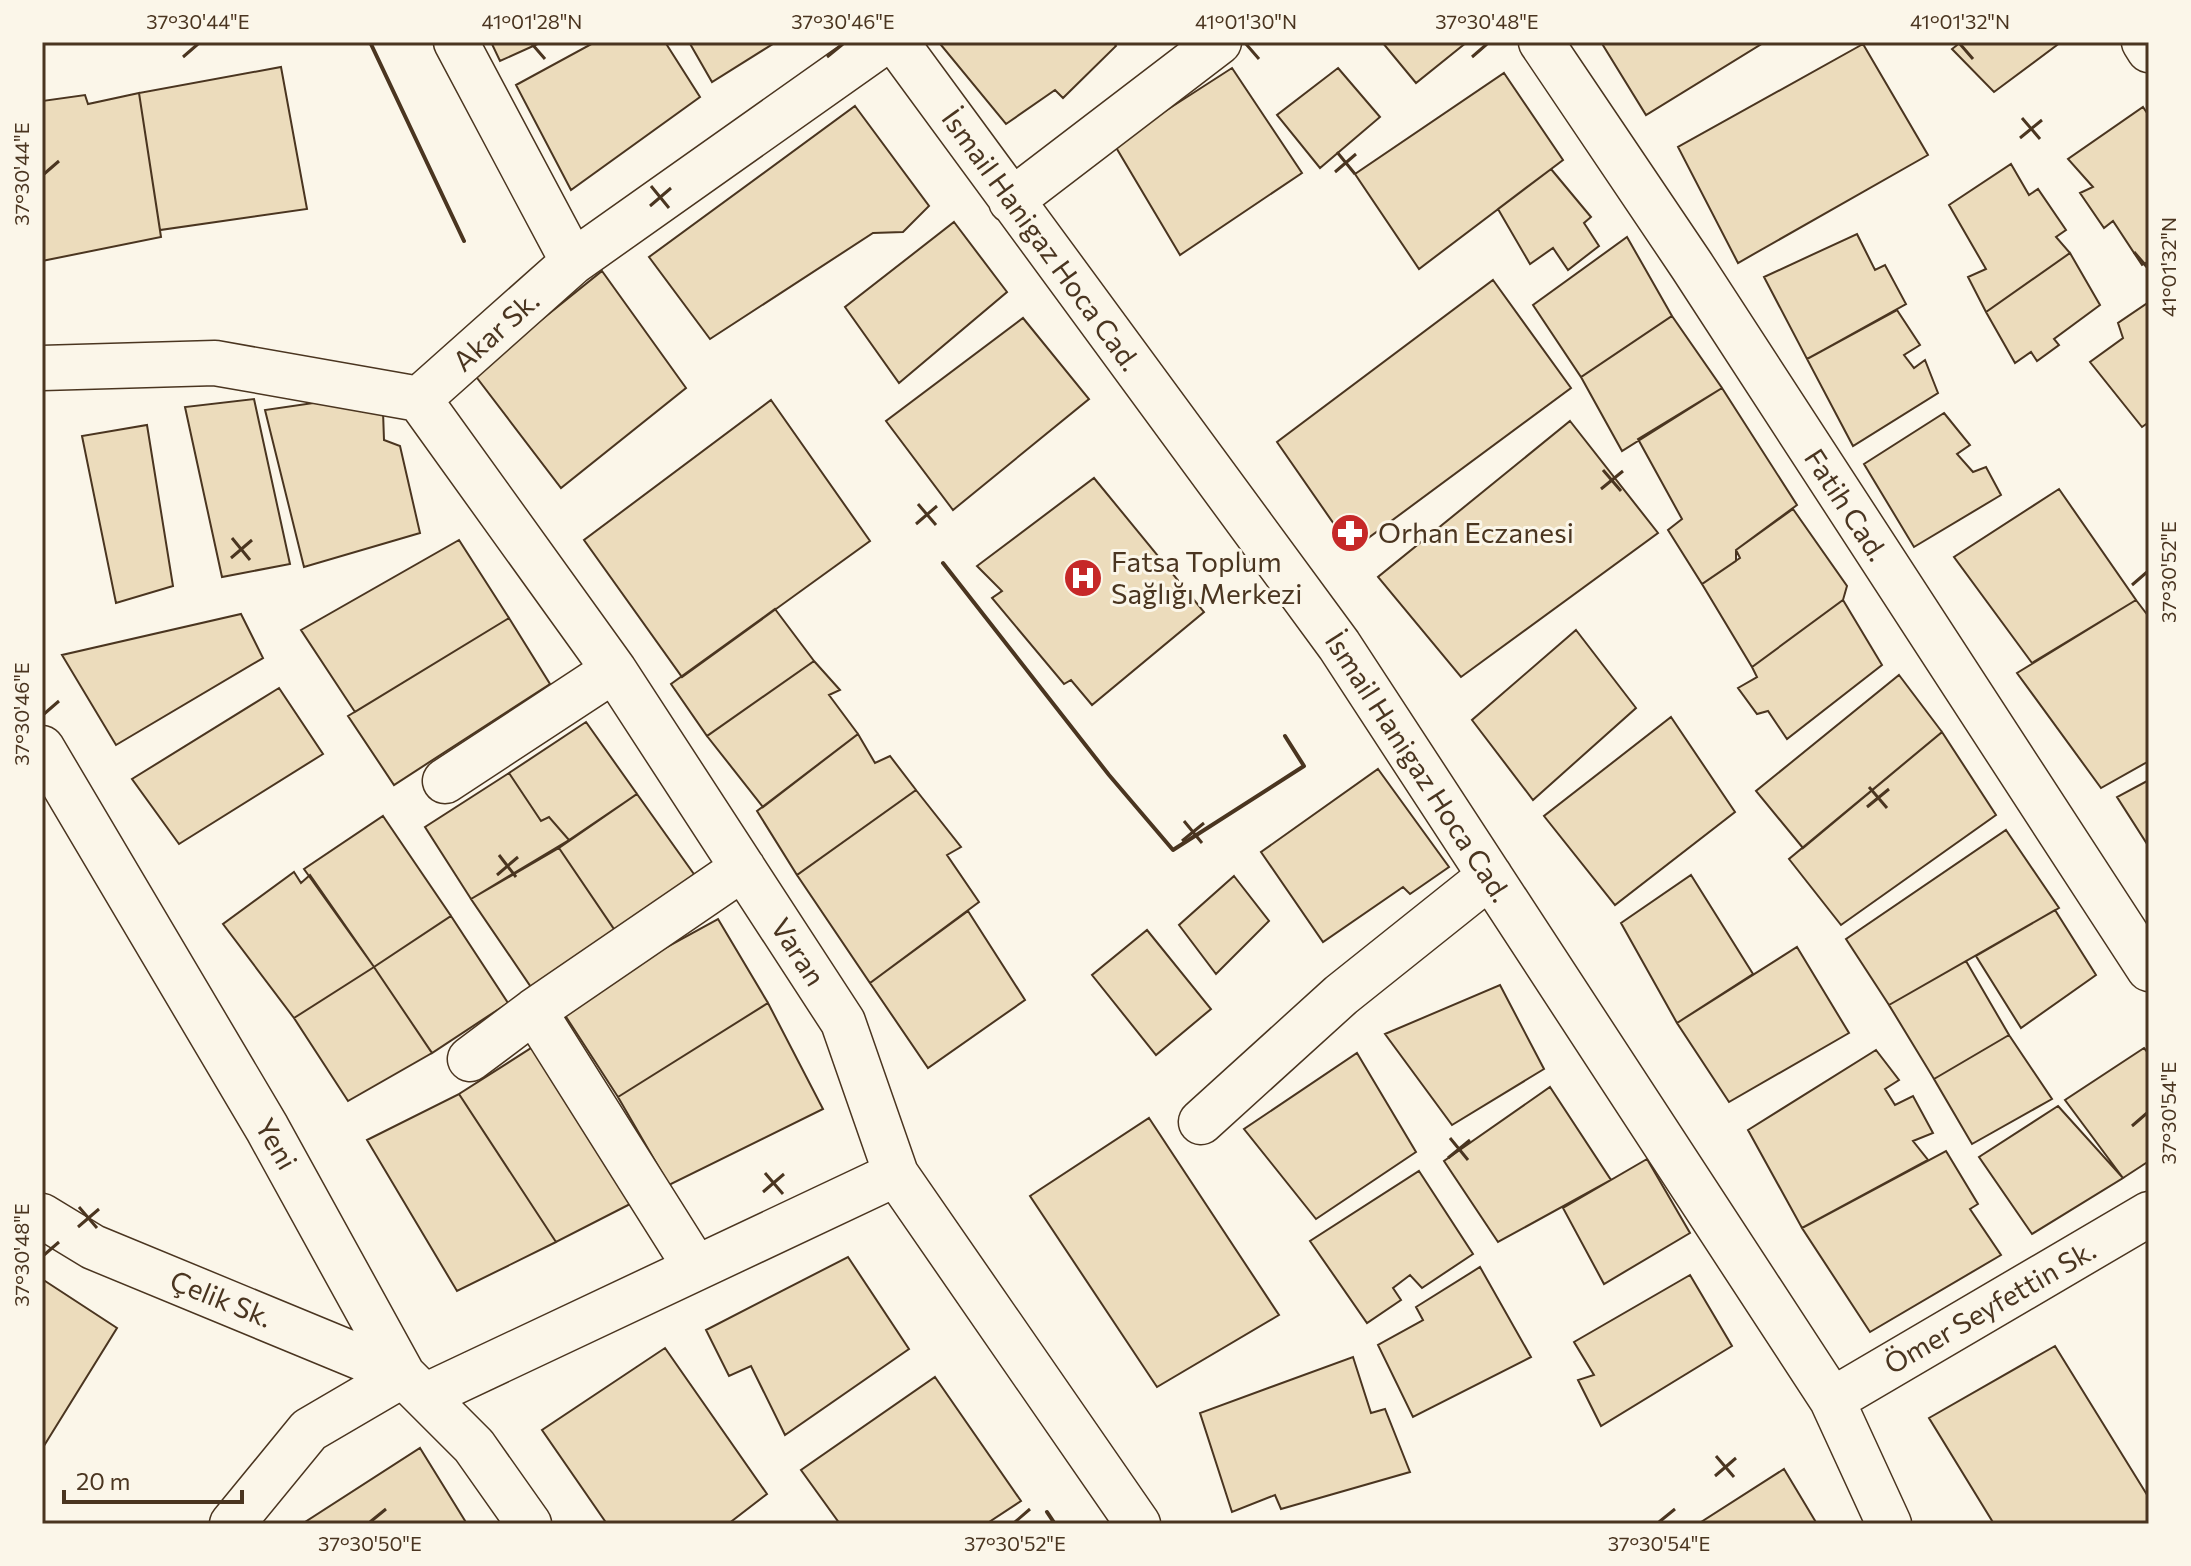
<svg xmlns="http://www.w3.org/2000/svg" width="2191" height="1566" font-family="Commissioner,sans-serif">
<rect width="100%" height="100%" fill="#fbf6e9"/>
<path fill="#ecdcbc" stroke="#4a3520" stroke-width="2" d="M491 42H542L500 61Z
M595 42H665L700 97 571 190 516 85Z
M689 42H776L712 82Z
M946 42H1113L1116 46 1063 98 1055 90 1006 124 941 45Z
M1382 42H1467L1416 83Z
M1601 42H1762L1763 43 1646 115Z
M1961 42H2061L1994 92 1952 49Z
M1863 44 1928 155 1738 263 1678 147Z
M281 67 307 209 160 230 139 93Z
M1232 68 1302 173 1180 255 1114 144Z
M1338 68 1380 117 1320 168 1277 115Z
M1504 73 1563 160 1419 269 1355 174Z
M139 93 161 237 42 261V101L85 95 88 104Z
M855 106 929 206 903 232 873 233 710 339 649 257Z
M2143 107 2149 116V261L2142 265 2113 221 2104 228 2080 193 2093 187 2068 159Z
M2011 164 2029 195 2038 189 2066 230 2056 237 2070 253 1986 312 1968 277 1986 269 1949 205Z
M1551 169 1591 217 1584 223 1599 246 1568 270 1553 248 1530 264 1498 209Z
M954 222 1007 292 899 383 845 307Z
M1857 234 1875 270 1885 265 1906 304 1807 359 1764 277Z
M1627 237 1672 316 1581 377 1533 305Z
M2070 253 2100 305 2054 339 2059 345 2037 361 2031 352 2015 363 1986 312Z
M602 271 686 388 561 488 474 374Z
M1493 280 1571 388 1352 550 1277 442Z
M2149 302V422L2142 427 2090 362 2123 338 2118 323Z
M1897 310 1920 345 1904 355 1914 368 1925 360 1938 393 1853 446 1807 359Z
M1672 316 1722 388 1622 451 1581 377Z
M1023 318 1089 399 953 510 886 421Z
M1722 388 1797 505 1736 550V561L1702 584 1668 530 1682 519 1638 439Z
M254 399 290 564 222 577 185 407Z
M334 400 383 411 384 440 400 446 420 533 304 567 265 410Z
M771 400 870 541 682 677 584 540Z
M1944 413 1970 445 1957 454 1973 472 1986 467 2001 495 1914 547 1864 464Z
M1570 421 1658 533 1461 677 1378 577Z
M147 425 173 586 116 603 82 436Z
M1094 478 1204 612 1092 705 1071 680 1064 684 992 598 1002 591 977 566Z
M2059 489 2136 600 2032 663 1954 557Z
M1793 509 1847 586 1843 600 1752 667 1702 584 1740 558 1736 550Z
M459 540 509 618 355 712 301 630Z
M1843 600 1882 665 1787 739 1768 711 1757 714 1738 688 1757 677 1752 667Z
M2136 600 2149 617V761L2101 788 2017 673Z
M775 609 814 661 707 736 671 684Z
M241 614 263 658 116 745 62 655Z
M509 618 550 684 394 785 348 716Z
M1576 630 1636 708 1533 800 1472 720Z
M814 661 840 690 829 695 858 734 763 807 707 736Z
M1899 675 1942 732 1803 848 1756 791Z
M279 688 323 754 179 844 132 779Z
M1671 717 1735 812 1615 905 1544 816Z
M586 722 637 794 569 840 549 817 541 821 509 773Z
M1942 732 1996 815 1841 925 1789 859Z
M858 734 875 763 890 756 916 790 797 875 757 811Z
M1378 769 1449 867 1410 894 1403 887 1323 942 1261 852Z
M509 773 541 821 549 817 569 840 471 899 425 827Z
M2149 780V847L2117 797Z
M916 790 961 847 947 855 979 902 870 983 797 875Z
M637 794 696 877 616 932 559 848Z
M383 816 451 916 374 967 304 869Z
M2006 830 2059 908 1889 1005 1846 939Z
M559 848 616 932 533 990 471 899Z
M294 872 301 883 310 875 374 967 294 1018 223 924Z
M1691 875 1753 974 1677 1023 1621 923Z
M1234 876 1269 921 1216 974 1179 925Z
M2055 910 2096 975 2021 1028 1976 956Z
M968 911 1025 1000 928 1068 870 983Z
M451 916 508 1003 432 1053 374 967Z
M718 919 768 1003 618 1097 559 1006Z
M1147 930 1211 1009 1156 1055 1092 975Z
M1797 947 1849 1033 1729 1102 1677 1023Z
M1966 961 2009 1035 1934 1079 1889 1005Z
M374 967 432 1053 348 1101 294 1018Z
M1500 985 1544 1069 1452 1125 1385 1034Z
M768 1003 823 1109 669 1185 618 1097Z
M2009 1035 2052 1099 1972 1144 1934 1079Z
M539 1043 636 1201 556 1242 459 1094Z
M2144 1048 2149 1054V1161L2123 1178 2065 1100Z
M1876 1050 1899 1080 1885 1089 1895 1105 1913 1096 1933 1133 1913 1141 1928 1160 1802 1228 1748 1130Z
M1357 1053 1416 1152 1316 1219 1244 1129Z
M1550 1087 1611 1180 1498 1242 1444 1161Z
M459 1094 556 1242 457 1291 367 1140Z
M2058 1106 2123 1178 2032 1234 1979 1157Z
M1149 1118 1279 1315 1157 1387 1030 1196Z
M1946 1151 1978 1204 1970 1209 2001 1255 1870 1332 1802 1228Z
M1647 1159 1690 1233 1604 1284 1563 1208Z
M1419 1171 1473 1254 1422 1288 1410 1275 1393 1288 1401 1300 1367 1323 1310 1241Z
M848 1257 909 1349 785 1435 751 1366 729 1376 706 1330Z
M1480 1267 1531 1357 1413 1417 1378 1345 1423 1320 1416 1307Z
M1690 1275 1732 1346 1601 1426 1578 1380 1594 1375 1574 1342Z
M42 1279 117 1328 42 1449Z
M2055 1346 2149 1498V1524H1994L1929 1418Z
M665 1348 767 1494 728 1524H607L542 1430Z
M1353 1357 1371 1413 1385 1409 1410 1472 1281 1509 1275 1495 1232 1512 1200 1413Z
M935 1377 1021 1501 986 1524H840L801 1470Z
M420 1448 467 1524H302Z
M1784 1469 1817 1524H1698Z"/>
<g fill="none" stroke-linecap="round" stroke-linejoin="round">
<defs>
<path id="minor" d="M456 42 573 262
M896 42 1339 645 1832 1400 1889 1524
M1541 42 1692 266 2149 969
M2144 42 2149 50
M1011 201 1219 42
M42 368 215 363 419 399 573 262 884 42
M419 399 614 670 843 1022 896 1174 1138 1524
M42 748 267 1128 403 1375 474 1446 529 1524
M445 781 614 670
M534 1011 743 868
M470 1059 534 1011 696 1268
M1201 1122 1341 995 1490 876
M42 1216 93 1247 403 1375
M425 1396 896 1174
M1832 1400 2149 1214
M232 1524 309 1430 403 1375"/>
</defs>
<use href="#minor" stroke="#4a3520" stroke-width="47"/>
<use href="#minor" stroke="#fbf6e9" stroke-width="44"/>
<path stroke="#4a3520" stroke-width="4" d="M370 42 464 241
M943 563 1109 775 1173 850 1304 766 1285 736
M1047 1512 1055 1524"/>
</g>
<path fill="none" stroke="#4a3520" stroke-width="3" d="M532 44 545 59M1246 44 1259 59M1960 44 1973 59M183 57 198 44M827 57 843 44M1472 57 1487 44M2022 118 2040 139M2020 138 2042 120M1337 152 1355 174M1335 172 1356 154M44 174 59 161M651 186 669 208M650 206 671 188M2134 252 2147 267M1603 470 1621 491M1601 489 1623 471M918 504 936 525M916 524 937 506M232 538 250 560M231 558 252 540M2132 585 2147 572M44 714 59 701M1869 787 1887 808M1867 807 1889 789M1184 821 1202 843M1182 841 1204 823M499 855 516 877M497 875 518 857M2132 1126 2147 1113M1450 1138 1468 1160M1448 1158 1470 1140M765 1173 783 1194M763 1192 784 1174M79 1207 97 1228M78 1227 99 1209M44 1255 59 1242M1716 1456 1734 1477M1715 1476 1736 1458M370 1522 386 1509M1015 1522 1030 1509M1659 1522 1675 1509"/>
<defs>
<symbol id="pharmacy-disc" viewBox="-11 -11 22 22"><circle r="9.5" fill="#c62828" stroke="#fbf6e9"/><path d="M-2-6h4v4h4v4h-4v4h-4v-4h-4v-4h4Z" fill="#fff"/></symbol>
<symbol id="hospital-disc" viewBox="-11 -11 22 22"><circle r="9.5" fill="#c62828" stroke="#fbf6e9"/><path d="M-5-5h3v3.5h4V-5h3V5h-3V1.5h-4V5h-3Z" fill="#fff"/></symbol>
</defs>
<g fill-rule="evenodd">
<use href="#pharmacy-disc" x="1328" y="511" width="44" height="44"/>
<use href="#hospital-disc" x="1061" y="556" width="44" height="44"/>
</g>
<g text-anchor="middle" stroke-width="6" stroke-linejoin="round" paint-order="stroke">
<g font-size="28" fill="#4a3520" stroke="#fbf6e9">
<text transform="translate(1041 240) rotate(54)" y="10">İsmail Hanigaz Hoca Cad.</text>
<text transform="translate(496 331) rotate(-42)" y="10">Akar Sk.</text>
<text transform="translate(1846 505) rotate(57)" y="10">Fatih Cad.</text>
<text transform="translate(1418 767) rotate(57)" y="10">İsmail Hanigaz Hoca Cad.</text>
<text transform="translate(798 952) rotate(57)" y="10">Varan</text>
<text transform="translate(276 1144) rotate(60)" y="10">Yeni</text>
<text transform="translate(221 1299) rotate(22)" y="10">Çelik Sk.</text>
<text transform="translate(1990 1307) rotate(-30)" y="10">Ömer Seyfettin Sk.</text>
</g>
<g font-size="28" fill="#4a3520" stroke="#fbf6e9" text-anchor="start">
<text x="1378" y="543">Orhan Eczanesi</text>
<text x="1111" y="572">Fatsa Toplum<tspan x="1111" dy="32">Sağlığı Merkezi</tspan></text>
</g>
</g>
<rect width="2191" height="1566" fill="none" stroke="#fbf6e9" stroke-width="88"/>
<path d="M64 1490v12h178v-12" fill="none" stroke="#4a3520" stroke-width="4"/>
<text x="76" y="1490" font-size="24" fill="#4a3520" stroke="#fbf6e9" stroke-width="6" paint-order="stroke">20 m</text>
<rect x="44" y="44" width="2103" height="1478" fill="none" stroke="#4a3520" stroke-width="3"/>
<g font-size="20" text-anchor="middle" fill="#4a3520">
<text x="198" y="29">37°30'44"E</text>
<text x="532" y="29">41°01'28"N</text>
<text x="843" y="29">37°30'46"E</text>
<text x="1246" y="29">41°01'30"N</text>
<text x="1487" y="29">37°30'48"E</text>
<text x="1960" y="29">41°01'32"N</text>
<text transform="translate(22 174) rotate(-90)" y="7">37°30'44"E</text>
<text transform="translate(2169 267) rotate(-90)" y="7">41°01'32"N</text>
<text transform="translate(2169 572) rotate(-90)" y="7">37°30'52"E</text>
<text transform="translate(22 714) rotate(-90)" y="7">37°30'46"E</text>
<text transform="translate(2169 1113) rotate(-90)" y="7">37°30'54"E</text>
<text transform="translate(22 1255) rotate(-90)" y="7">37°30'48"E</text>
<text x="370" y="1551">37°30'50"E</text>
<text x="1015" y="1551">37°30'52"E</text>
<text x="1659" y="1551">37°30'54"E</text>
</g>
</svg>
